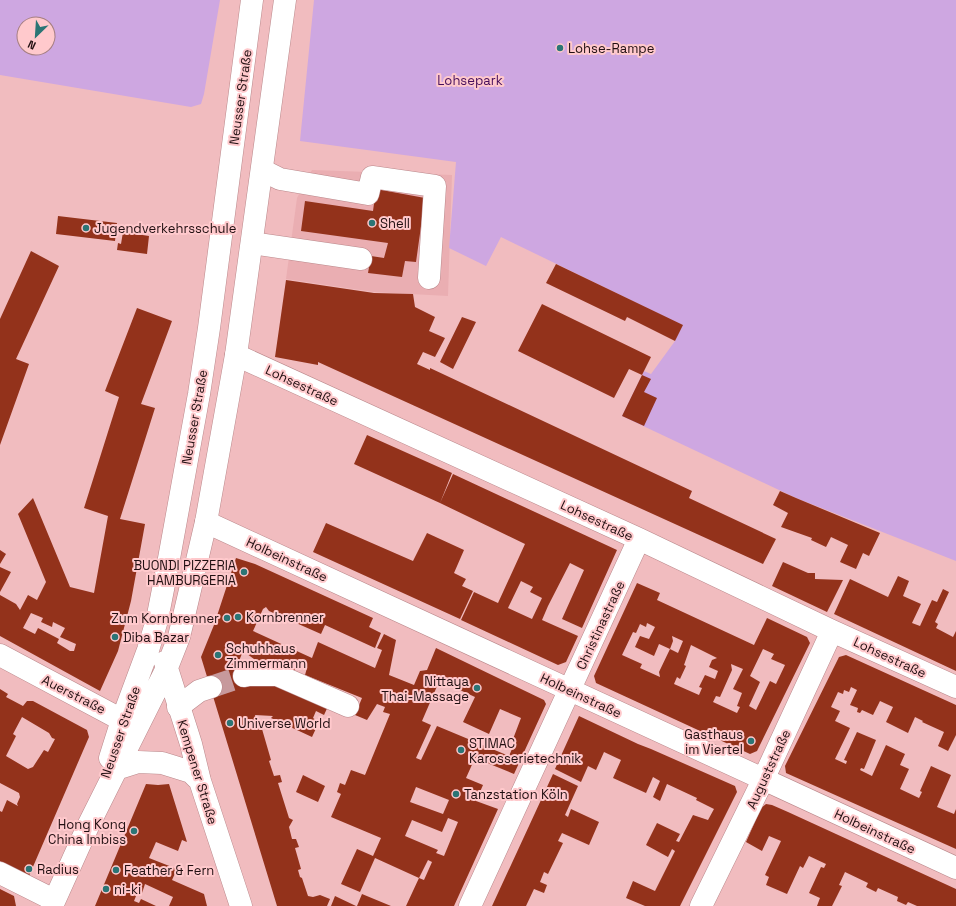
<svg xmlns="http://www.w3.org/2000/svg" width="956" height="906" font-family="'Space Grotesk',sans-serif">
<rect width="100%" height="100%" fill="#f1bcbf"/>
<path fill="#eaaeb2" d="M312 170 452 175 448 296 374 292 286 279 297 198Z"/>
<path fill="#cea7e1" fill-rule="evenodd" d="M0 0H220L204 94 201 104 191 107 0 75ZM24 24H48V48H24Z
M314 0H956V561L796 498 622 416 644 371 651 374 675 341 682 325 501 237 486 266 449 248 456 162 300 141Z"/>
<path fill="#93321b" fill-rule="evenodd" d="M376 189 425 198 416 262 405 261 402 277 368 273 371 256 384 258 388 243 301 231 305 201 373 211Z
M58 216 117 223 115 241 56 234Z
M123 232 149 236 147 254 117 250 118 243 121 244Z
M31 251 59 266 16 359 29 364 0 445V319Z
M556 264 683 325 675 341 627 317 625 321 546 283Z
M286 280 374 293 413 294 415 307 435 317 429 331 445 338 435 357 423 352 417 364 430 370V368L692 491 689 498 776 539 763 564 318 362V365L275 357Z
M542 304 651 357 642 375 629 369 614 398 518 351Z
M137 308 172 321 141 404 155 408 120 519 145 524 131 601 118 651 100 691 0 636V595L16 604 20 610 28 595 37 600 46 582 18 514 33 498 70 587 94 593 108 516 84 508 119 397 105 391ZM31 613 43 618 41 622 52 627 53 622 65 628 60 637 76 644 74 651H70L57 643 59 639 38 628 35 634 23 628Z
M462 317 476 322 453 369 440 362Z
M642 375 651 379 644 392 657 398 644 426 622 416Z
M367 435 452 473 440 503 354 464Z
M453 474 617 550 582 628 562 619 584 570 570 563 548 606 542 620 578 636 566 662 558 665 461 620 474 592 498 603 525 544 440 503ZM521 581 533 587 530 592 542 598 532 619 508 608Z
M780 491 796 498 880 533 869 556 863 553 856 569 840 562 848 545 831 537 826 547 811 540 812 538 781 527 788 513 773 505Z
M326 523 413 561 427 533 464 550 454 573 466 579 462 586 473 591 460 619 313 552Z
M0 550 6 554 0 564Z
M236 558 255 564 373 618 369 627 381 633 375 648 325 625 321 634 269 611 266 607 263 609 253 631 312 658 318 642 375 668 382 650 377 648 384 634 396 640 389 675 414 685 420 671 427 670 436 648 544 700 546 704 514 774 475 758 466 778 483 785 476 801 498 809 454 906H406L419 878 424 880 432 862 428 860 419 878 375 858 360 892 341 884 357 849 373 856 381 838 331 817 341 794 337 792 340 783 345 785 351 770 365 775 390 714 383 712 385 707 377 704 367 720 355 715 362 698 305 675 307 668 297 664 293 674 258 662 243 651 239 661 245 680H279L330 702 324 715 316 711 313 718 319 722 312 737 271 718 273 716 255 715 259 730 262 729 271 760 269 761 274 776 280 775 282 782 278 783 289 818 293 820 289 827 292 839H296L299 847 295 848 301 869 298 870 300 877 302 878 308 896 313 897 320 895 330 899 327 906H277L201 657 214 625ZM441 677 451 681 449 685 475 697 463 722 489 734 500 709 521 718 513 739 515 742 509 756 437 726 421 760 416 758 431 725 422 721ZM416 787 449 800 443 814 410 802ZM448 818 458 822 444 856 436 853 438 850 405 836 412 820 442 832Z
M783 562 808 573H815V579L843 580 827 612 772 586Z
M0 567 11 572 0 592Z
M898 576 909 581 903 596 921 604 912 623 920 626 932 600 937 602 943 589 949 592 935 622 938 624 936 628 953 637 956 631V671L834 614 850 579 888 597Z
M637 583 660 593 657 600 754 645 767 618 807 637 810 643 757 751 750 754 596 683 594 676ZM647 623 655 627 649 639 640 636 635 647 654 656 659 644 670 649 673 641 672 636 683 641 678 653 670 649 659 672 660 677 640 668 642 664 622 655 633 632 636 633 640 624 646 627ZM691 645 717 658 712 660 709 667 718 671 715 679 705 675 699 687 702 688 699 695 674 684 677 677 680 679 686 666 684 665ZM763 649 774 654 771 659 785 665 776 684 770 681 756 710 749 706 760 682 750 676ZM731 664 743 669 733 689 742 693 737 706 740 707 737 713 713 702 716 696 720 697 732 670Z
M846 655 956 705V735L948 751 938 746 944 732 922 722 923 721 915 717 908 733 886 722 893 707 880 701 873 715 862 710 860 713 857 712 858 708 850 705 857 690 851 687 849 692 844 690 843 694 838 692 831 707 840 711 835 721 850 728 835 759 846 764 847 761 844 760 857 732 876 740 864 769 861 768 860 770 872 776 886 745 905 754 900 765 909 769 900 789 919 798 922 792 920 791 931 766 951 775 937 807 954 814 956 809V849L786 773 785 766 839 657Z
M0 689 8 694 6 697 23 706 27 701H33L87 730 89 737 29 876 0 861V811L2 812 7 800 18 806 17 804 20 797 19 793 0 783ZM22 717 49 733 52 738 55 739 48 752 44 750 33 767 28 769 6 756 16 736 13 734Z
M579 716 638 744 651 749 735 786 737 792 680 906H645L626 898 633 881 655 891 675 851 672 849 668 857 646 845 657 823 680 834 676 841 679 842 693 815 708 820 714 809 696 800 697 798 667 784 660 801 653 797 660 781 653 777 646 793 613 778 621 760 604 752 596 770 588 766 581 782 555 769Z
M553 774 578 786 565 815 568 817 571 809 599 822 589 845 562 833 558 841 563 843 548 874 544 872 540 882 547 885 544 893 534 889 526 906H492Z
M303 775 325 786 318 802 296 792Z
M146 784 158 785 169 784 187 842 182 840 178 851 156 842 149 858 177 869 172 880 204 894 207 906H169L173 897 145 884 142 893 138 891 134 901 139 903 141 899 156 906H95Z
M766 804 772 805 788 812 956 889V906H917L908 902 906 905 897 901 898 897 878 888 876 892 866 887 868 883 845 872 839 885 842 886 832 906H817L820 898 809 893 821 867 824 868 826 864 809 856 803 868 800 866 787 894 766 885 769 877 765 875 781 841 769 836 762 851 746 842 761 808Z
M0 889 14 896 16 906H0Z
M362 894 391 906H357Z
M335 896 356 906H331Z"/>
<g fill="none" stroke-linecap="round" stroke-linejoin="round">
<path stroke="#c7999c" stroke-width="22" stroke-dasharray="22 11" stroke-linecap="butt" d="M211 687 244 676"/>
<defs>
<path id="minor" d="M262 170 280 179 368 194 372 177 435 186 429 278
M252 243 361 259
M236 355 639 539 832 631 956 687
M206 522 956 868
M0 655 122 720 128 727 127 736
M244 676 249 675H277L348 706
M178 707 199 691 211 687
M0 873 54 900
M470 906 639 539
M701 906 763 780 832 631"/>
<path id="major" d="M165 662 191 744 200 781 241 906
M110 758 122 720 148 650 157 620 168 564 199 394 209 328 252 0
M116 769 138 762 162 763 191 772 200 781
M52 906 89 824 166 670 179 637 206 522 236 355 285 0"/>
</defs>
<use href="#minor" stroke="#ba888b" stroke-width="23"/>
<use href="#major" stroke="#ba888b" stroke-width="23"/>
<use href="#minor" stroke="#fff" stroke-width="22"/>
<use href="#major" stroke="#fff" stroke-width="22"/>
</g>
<g fill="#2b7575" stroke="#ffc9cc" stroke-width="1.5">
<circle cx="560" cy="48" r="4"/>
<circle cx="372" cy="223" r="4"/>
<circle cx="86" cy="228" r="4"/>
<circle cx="244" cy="572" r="4"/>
<circle cx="238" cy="617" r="4"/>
<circle cx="227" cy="618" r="4"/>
<circle cx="115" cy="637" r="4"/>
<circle cx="218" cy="655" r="4"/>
<circle cx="477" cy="688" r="4"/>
<circle cx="230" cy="723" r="4"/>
<circle cx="751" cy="741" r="4"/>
<circle cx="461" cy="750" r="4"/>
<circle cx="456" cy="794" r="4"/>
<circle cx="134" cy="831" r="4"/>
<circle cx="29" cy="869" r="4"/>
<circle cx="116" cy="870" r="4"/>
<circle cx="106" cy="889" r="4"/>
</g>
<g text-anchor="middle" stroke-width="4" stroke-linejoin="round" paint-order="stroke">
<g font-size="13" fill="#210f11" stroke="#ffc9cc" text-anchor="start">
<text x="568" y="53">Lohse-Rampe</text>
<text x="380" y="228">Shell</text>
<text x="94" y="233">Jugendverkehrsschule</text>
<text x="236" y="570" text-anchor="end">BUONDI PIZZERIA<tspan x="236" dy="15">HAMBURGERIA</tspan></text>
<text x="246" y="622">Kornbrenner</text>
<text x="219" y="623" text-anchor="end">Zum Kornbrenner</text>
<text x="123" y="642">Diba Bazar</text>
<text x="226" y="653">Schuhhaus<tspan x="226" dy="15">Zimmermann</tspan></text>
<text x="469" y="686" text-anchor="end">Nittaya<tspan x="469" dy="15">Thai-Massage</tspan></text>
<text x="238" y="728">Universe World</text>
<text x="743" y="739" text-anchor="end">Gasthaus<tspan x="743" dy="15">im Viertel</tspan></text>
<text x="469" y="748">STIMAC<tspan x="469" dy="15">Karosserietechnik</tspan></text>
<text x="464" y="799">Tanzstation Köln</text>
<text x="126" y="829" text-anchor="end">Hong Kong<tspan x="126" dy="15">China Imbiss</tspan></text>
<text x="37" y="874">Radius</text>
<text x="124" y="875">Feather &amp; Fern</text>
<text x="114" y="894">ni-ki</text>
</g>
<g font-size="13" fill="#470f5c" stroke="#ffc9cc">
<text x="470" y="85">Lohsepark</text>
</g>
<g font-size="13" fill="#210f11" stroke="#ffc9cc">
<text transform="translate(240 97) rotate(-82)" y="5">Neusser Straße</text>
<text transform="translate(302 385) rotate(25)" y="5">Lohsestraße</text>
<text transform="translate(194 417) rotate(-80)" y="5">Neusser Straße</text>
<text transform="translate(597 520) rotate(25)" y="5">Lohsestraße</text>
<text transform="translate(287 559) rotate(25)" y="5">Holbeinstraße</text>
<text transform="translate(600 625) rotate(-65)" y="5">Christinastraße</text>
<text transform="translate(890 657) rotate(25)" y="5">Lohsestraße</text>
<text transform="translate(74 694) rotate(27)" y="5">Auerstraße</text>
<text transform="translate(581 695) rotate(25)" y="5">Holbeinstraße</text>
<text transform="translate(120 732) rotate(-71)" y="5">Neusser Straße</text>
<text transform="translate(768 769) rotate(-65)" y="5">Auguststraße</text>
<text transform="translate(198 772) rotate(73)" y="5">Kempener Straße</text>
<text transform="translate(875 831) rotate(25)" y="5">Holbeinstraße</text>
</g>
</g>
<g transform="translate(36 36) rotate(205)"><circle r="19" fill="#ffc9cc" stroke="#a67f81"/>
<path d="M0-3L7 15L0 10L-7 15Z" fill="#2b7575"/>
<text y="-6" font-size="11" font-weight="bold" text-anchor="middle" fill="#210f11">N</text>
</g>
</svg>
